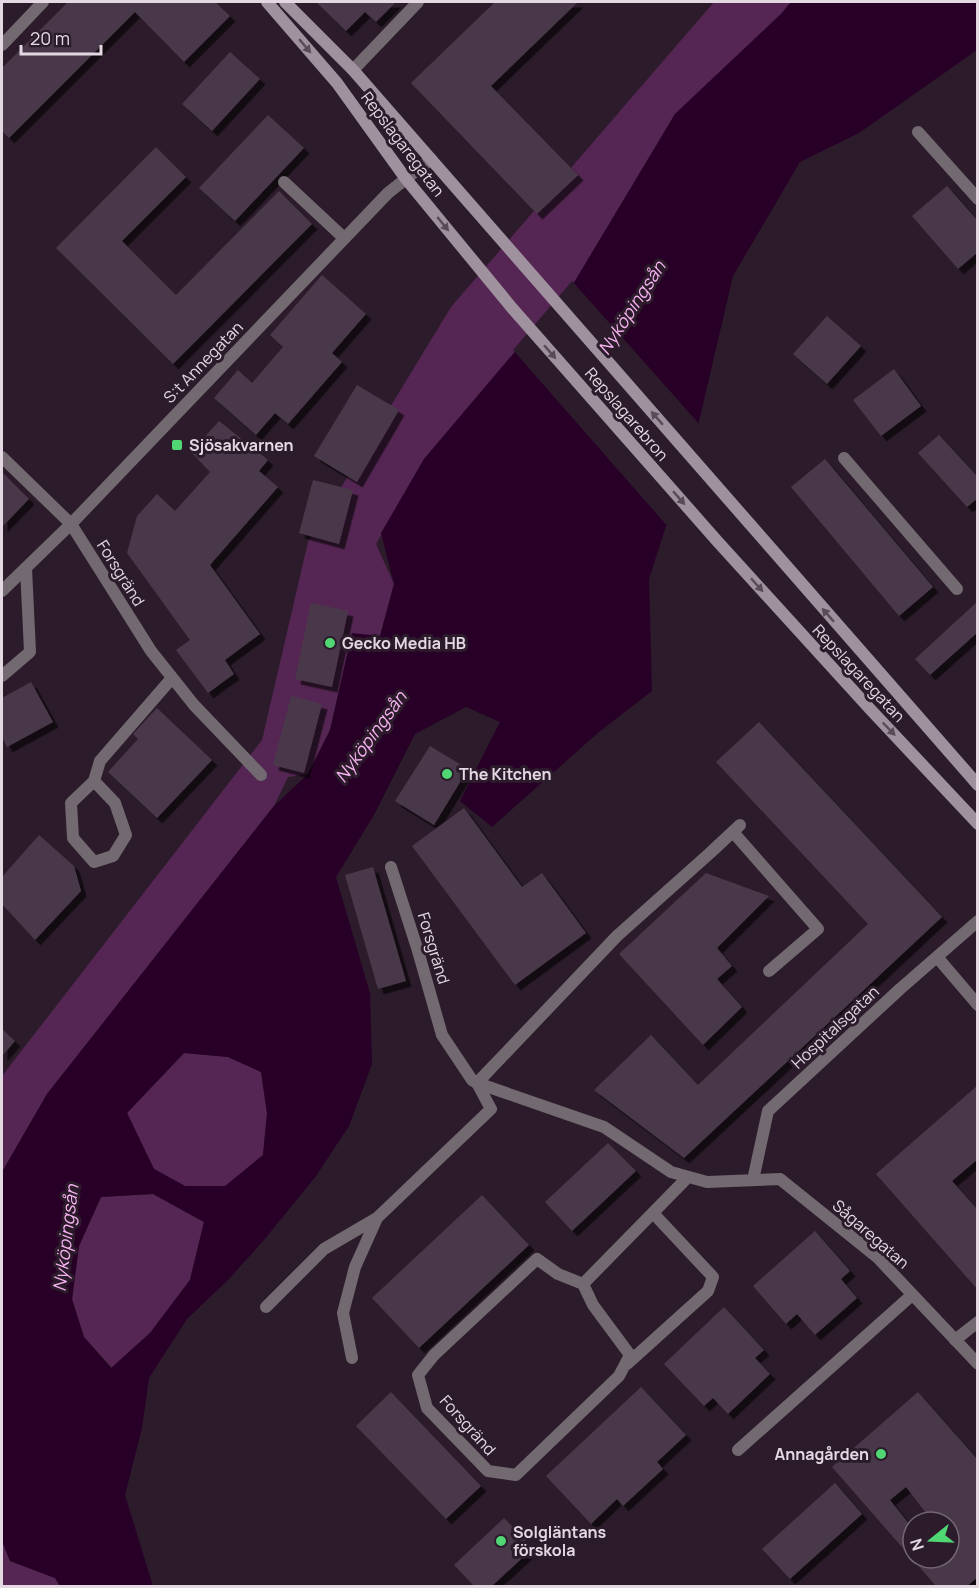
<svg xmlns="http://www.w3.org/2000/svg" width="979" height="1588" font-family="Manrope,sans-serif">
<defs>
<filter id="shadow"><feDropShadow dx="5.5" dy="5.5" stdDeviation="0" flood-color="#0009"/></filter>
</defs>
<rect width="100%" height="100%" fill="#2c1c2b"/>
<path fill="#552653" d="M714 2H791L781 14 675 114 575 281 424 459 376 544 394 584 380 636 352 634 330 730 308 774 288 777 274 806 47 1094 2 1172V1076L262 740 308 542 451 307Z
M184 1053 228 1057 261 1072 267 1113 263 1155 226 1186H185L154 1169 127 1113Z
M153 1194 204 1222 190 1280 150 1333 112 1368 84 1337 72 1300 79 1246 101 1197Z
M2 1541 10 1561 55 1578 60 1586H2Z"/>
<path fill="#280027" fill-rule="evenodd" d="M791 2H977V50L859 133 800 162 733 276 697 430 649 579 652 691 599 732 492 827 460 801 500 722 466 707 415 734 374 815 336 877 370 993 372 1064 349 1126 316 1176 264 1240 228 1280 187 1319 149 1378 142 1428 125 1495 153 1586H60L55 1578 10 1561 2 1541V1172L47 1094 274 806 308 774 330 730 352 633 380 636 394 584 381 533 424 459 575 281 675 114 781 14ZM184 1053 228 1057 261 1072 267 1113 263 1155 225 1186H185L154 1169 127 1113ZM153 1194 204 1222 190 1280 150 1333 111 1368 84 1337 72 1299 79 1246 101 1197Z"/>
<path fill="#2c1c2b" d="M572 281 701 426 669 528 513 350Z"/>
<path fill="#4a3849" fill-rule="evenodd" filter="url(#shadow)" d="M68 2H215L230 16 184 62 135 12 9 138 2 131V68Z
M316 2H396L376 22 365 12 346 31Z
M495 2H578L491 86 578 175 537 214 411 83Z
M230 52 260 79 212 131 182 104Z
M268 115 304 148 235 221 199 188Z
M156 147 186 177 122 241 176 295 279 191 312 224 173 364 56 248Z
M947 186 978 221V252L958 269 912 216Z
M322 275 366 314 332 353 342 362 288 424 275 413 256 435 214 398 238 370 252 383 283 347 270 335Z
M827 316 861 346 827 384 793 354Z
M894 369 921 406 881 436 853 400Z
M357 385 399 410 357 482 314 456Z
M219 421 268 460 259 471 278 487 210 565 260 634 225 660 234 674 208 693 176 650 190 640 127 553 137 516 157 494 175 511 210 472 191 452Z
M939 435 978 477V498L967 507 918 453Z
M825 459 933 587 899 616 791 487Z
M2 472 29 499 2 527Z
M313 480 353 490 339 544 299 533Z
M978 601V632L930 675 915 659Z
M311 603 348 611 332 687 295 679Z
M31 682 53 722 7 747 2 737V698Z
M291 696 322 704 304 773 273 765Z
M157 708 212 760 157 818 108 772 138 739 133 734Z
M759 722 942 917 684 1158 594 1090 651 1035 698 1085 868 924 716 762Z
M430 746 468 769 434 825 395 801Z
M464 808 522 887 542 873 586 933 515 985 412 846Z
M39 835 74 866 81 891 35 940 2 904V877Z
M373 867 406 981 378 989 345 875Z
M706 873 769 896 717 948 732 966 717 979 742 1007 703 1045 619 954Z
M2 1029 15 1041 2 1056Z
M978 1085V1159L952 1181 978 1210V1290L876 1174Z
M608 1143 636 1171 572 1231 545 1202Z
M482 1195 529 1245 419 1348 372 1298Z
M815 1231 850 1271 841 1279 857 1298 815 1335 797 1314 786 1324 753 1286Z
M724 1307 764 1350 755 1358 770 1374 728 1414 713 1398 704 1406 664 1364Z
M641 1387 686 1435 657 1462 663 1469 623 1506 617 1499 591 1524 546 1476Z
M391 1392 481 1486 446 1519 356 1426Z
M918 1392 978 1460V1577L967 1586H936L832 1467ZM906 1487 933 1522H949V1558H913V1529L890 1500Z
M835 1483 862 1514 790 1579 762 1549Z
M504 1518 533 1548 492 1586H474L454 1565Z"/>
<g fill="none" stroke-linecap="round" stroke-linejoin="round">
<path stroke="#726971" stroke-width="12" d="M284 182 344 238
M2 457 71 524
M844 458 957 589
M2 676 30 652 26 568
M94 781 115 803 126 835 113 856 94 862 73 838 71 803 94 781 100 761 172 678
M733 832 818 929 769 971
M937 957 978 1005
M266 1307 324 1249 377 1218 491 1109 477 1083 617 936 710 853 740 825
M955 1340 978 1322
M352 1358 343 1313 355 1267 377 1218
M738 1450 912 1295"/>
<path stroke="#726971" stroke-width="12" d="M2 45 43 2
M353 70 418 2
M918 132 978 199
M71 524 151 651 194 705 261 775
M2 591 71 524 388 193 431 159
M391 867 418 951 442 1035 472 1080 477 1083 604 1127 671 1172 707 1182 780 1179 877 1257 978 1364
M753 1180 768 1111 900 989 978 921
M583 1284 558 1274 537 1259 434 1355 418 1375 427 1408 488 1471 516 1475 619 1376 630 1355 593 1305 583 1284 688 1177
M627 1364 708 1291 713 1277 653 1213"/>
<path stroke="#a0919e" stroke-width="12" d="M267 2 337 83 406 179 512 308 718 542 870 709 978 824
M285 2 353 70 978 785"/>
</g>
<defs><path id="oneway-solid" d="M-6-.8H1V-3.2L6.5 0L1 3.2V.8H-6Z" transform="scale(1.5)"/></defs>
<g fill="#5a4b59">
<use href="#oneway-solid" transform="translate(305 46) rotate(50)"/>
<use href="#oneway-solid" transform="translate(443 224) rotate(51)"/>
<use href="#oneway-solid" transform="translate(550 352) rotate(49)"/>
<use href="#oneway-solid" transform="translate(657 418) rotate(-131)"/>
<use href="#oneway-solid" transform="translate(679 498) rotate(49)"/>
<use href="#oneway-solid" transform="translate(757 585) rotate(48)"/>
<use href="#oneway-solid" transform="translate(828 615) rotate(-131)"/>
<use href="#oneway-solid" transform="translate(889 729) rotate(46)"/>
</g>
<g fill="#51d674" stroke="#2c1c2b" stroke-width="2">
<rect x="171" y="439" width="12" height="12" rx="3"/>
<circle cx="330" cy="643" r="6"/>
<circle cx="447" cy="774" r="6"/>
<circle cx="881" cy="1454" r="6"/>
<circle cx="501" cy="1541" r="6"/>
</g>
<g text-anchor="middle" stroke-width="6" stroke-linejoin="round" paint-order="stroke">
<g font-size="16" fill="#e4d8e3" stroke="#2c1c2b">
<text transform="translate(403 144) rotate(53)" y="6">Repslagaregatan</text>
<text transform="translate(203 362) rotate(-46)" y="6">S:t Annegatan</text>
<text transform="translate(627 414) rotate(49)" y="6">Repslagarebron</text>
<text transform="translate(121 573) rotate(58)" y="6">Forsgränd</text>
<text transform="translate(859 673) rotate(47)" y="6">Repslagaregatan</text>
<text transform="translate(434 948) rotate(73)" y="6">Forsgränd</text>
<text transform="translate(835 1027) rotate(-43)" y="6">Hospitalsgatan</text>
<text transform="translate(871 1234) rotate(41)" y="6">Sågaregatan</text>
<text transform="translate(468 1425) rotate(48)" y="6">Forsgränd</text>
</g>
<g font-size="16" font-weight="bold" fill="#e4d8e3" stroke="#2c1c2b" text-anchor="start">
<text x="189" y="451">Sjösakvarnen</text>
<text x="342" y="649">Gecko Media HB</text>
<text x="459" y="780">The Kitchen</text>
<text x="869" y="1460" text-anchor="end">Annagården</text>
<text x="513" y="1538">Solgläntans<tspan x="513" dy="18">förskola</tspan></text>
</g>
<g font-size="18" font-style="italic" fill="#f6b2f1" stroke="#2c1c2b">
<text transform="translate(632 308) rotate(-57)" y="6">Nyköpingsån</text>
<text transform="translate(371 737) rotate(-54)" y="6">Nyköpingsån</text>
<text transform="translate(66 1238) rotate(-83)" y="6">Nyköpingsån</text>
</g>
</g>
<rect width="979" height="1588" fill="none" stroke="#e4d8e3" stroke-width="6"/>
<g transform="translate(931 1540) rotate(252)"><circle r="28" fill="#2c1c2b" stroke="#766775" stroke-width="1.5"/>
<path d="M0-4.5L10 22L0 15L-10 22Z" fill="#51d674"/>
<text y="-9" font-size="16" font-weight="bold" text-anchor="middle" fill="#e4d8e3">N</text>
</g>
<path d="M21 45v9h80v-9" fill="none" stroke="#e4d8e3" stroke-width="3"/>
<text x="30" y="45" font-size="18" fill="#e4d8e3" stroke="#2c1c2b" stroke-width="4.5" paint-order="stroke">20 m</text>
</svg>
